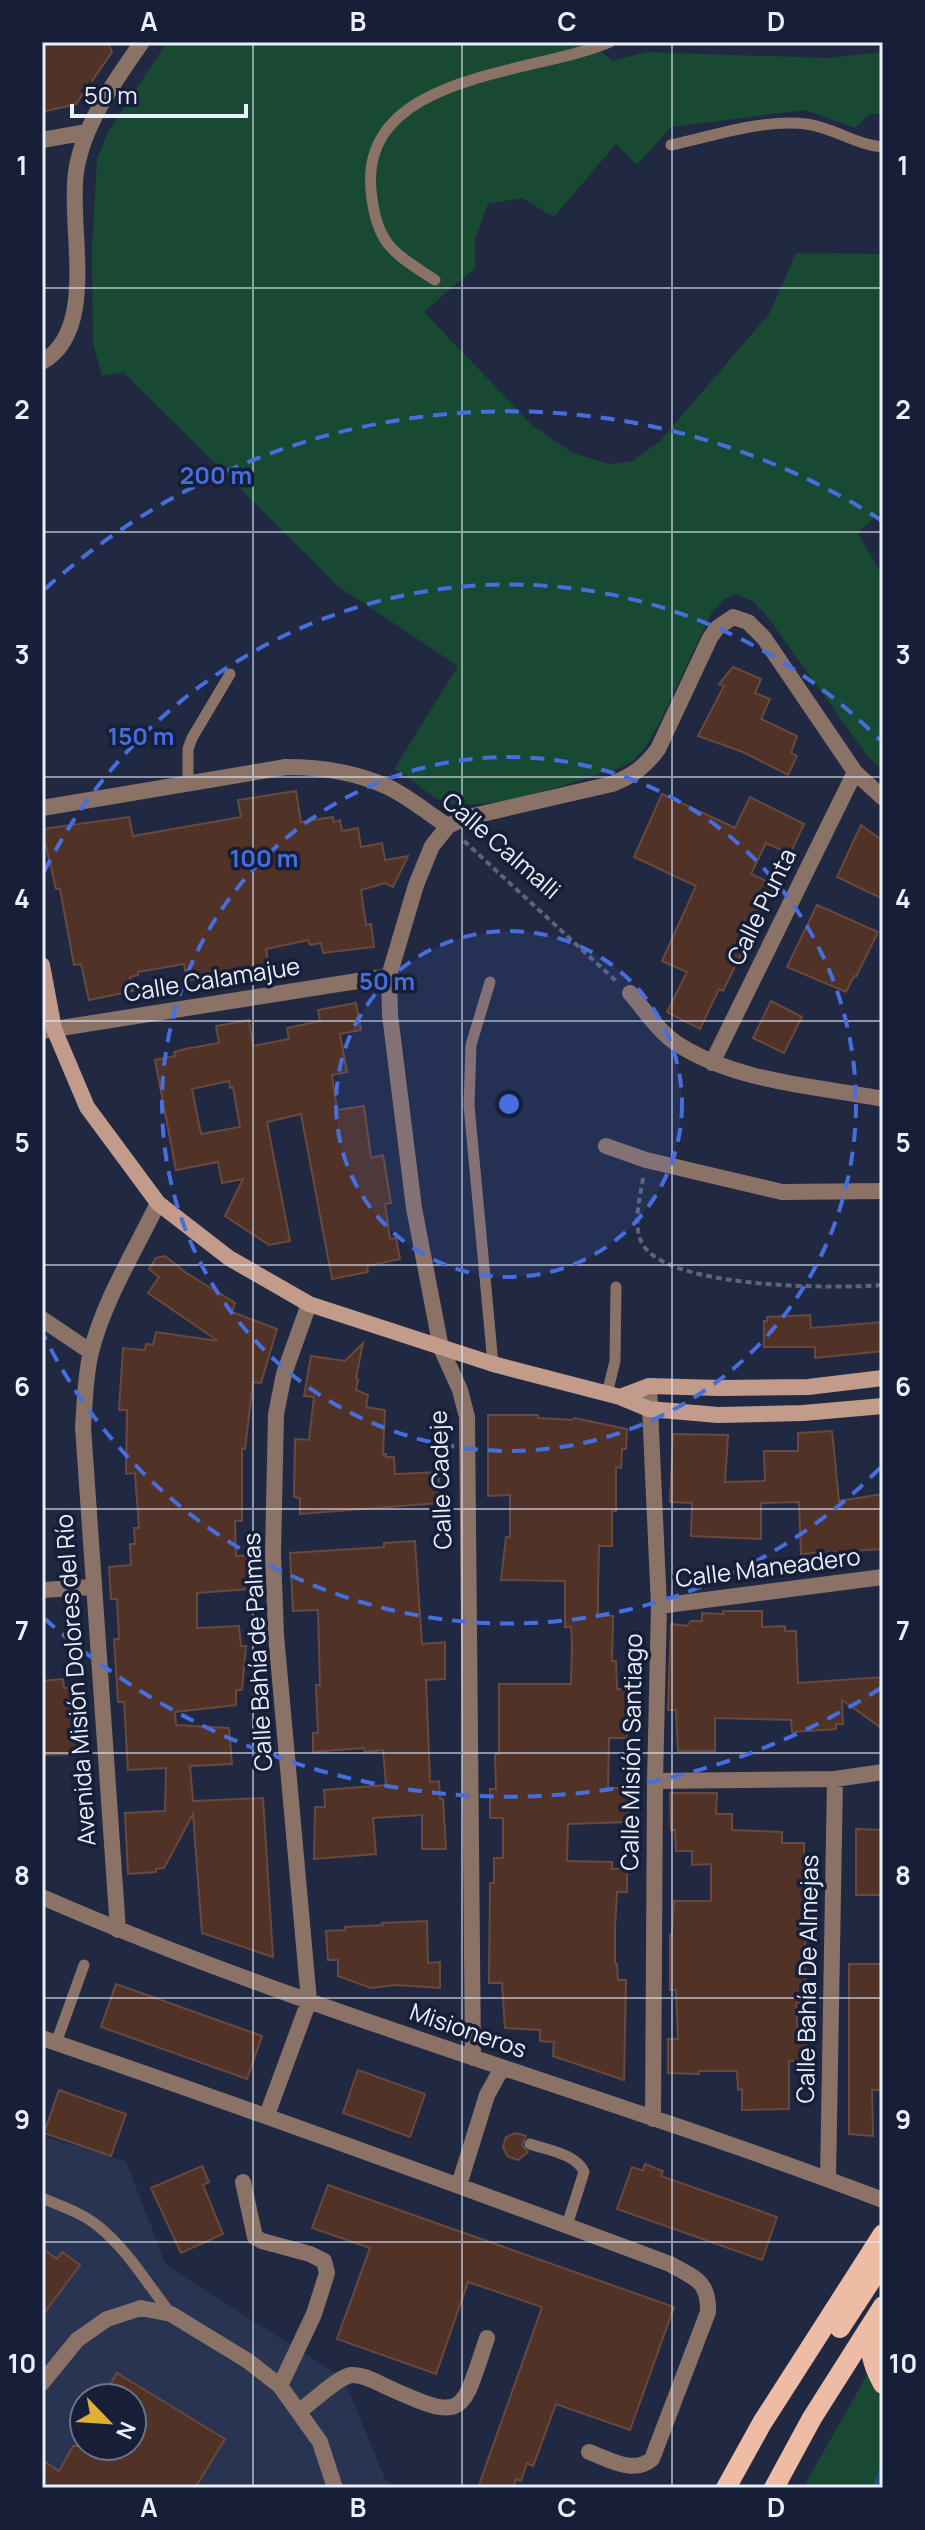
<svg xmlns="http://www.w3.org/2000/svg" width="925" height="2530" font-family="Manrope,sans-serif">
<rect width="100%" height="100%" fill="#202842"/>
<path fill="#293352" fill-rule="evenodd" d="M42 2136 126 2161 166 2265 344 2379 385 2479 401 2488H42ZM84 2398H132V2446H84Z"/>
<path fill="#184932" d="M167 42H591L612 61 646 52 827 58 883 52V114H870L855 128 805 110 671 127 637 165 616 144 554 217 522 198 488 204 475 239V268L424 312 533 426 573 453 609 464 633 461 660 441 769 314 796 253 883 254V509L858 533 883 577V770L869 758 766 615 752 601 735 594 723 600 711 614 658 726 644 749 634 760 620 768C574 781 490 814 446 802 426 796 413 778 394 769L458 666 339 587 123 372 102 376 93 343 92 248 97 159 108 132Z
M868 2373 883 2399V2488H803Z"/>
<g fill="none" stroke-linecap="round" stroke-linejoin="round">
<path stroke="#1b5575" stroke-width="7" d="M876 2488 883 2469"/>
</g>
<path fill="#503226" stroke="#69493d" stroke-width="2" fill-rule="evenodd" d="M42 42H108L112 52 76 104 42 112Z
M733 667 761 679 755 693 770 699 761 719 797 736 791 753 797 756 788 775 743 752 698 736 724 686 719 684Z
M296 791 301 822 333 817 334 822 340 820 342 831 358 828 361 847 382 843 385 860 408 856 393 887 385 883 361 890 366 925 371 924 374 947 323 953 321 943 310 945 308 940 266 949 269 969 214 978 187 980 184 964 138 972V975L130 977 133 991 89 1000 81 964 74 965 60 889H56L42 829 129 817 133 836 241 817 238 800Z
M662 794 735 828 750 797 804 824 790 854 766 843 751 874 775 885 723 991 719 989 700 1029 667 1012 687 972 662 961 696 886 634 857Z
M861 825 883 841V899L837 877Z
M817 905 878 932 856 977 854 976 846 992 787 967Z
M771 1001 802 1017 784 1053 753 1038Z
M356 1003 361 1030 340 1034 347 1072 332 1075 337 1110 364 1106 371 1158 383 1155 391 1203 385 1204 390 1239 396 1238 400 1259 367 1266 368 1272 332 1279 301 1114 267 1122 290 1241 269 1245 225 1216 243 1179 222 1183 218 1162 176 1170 155 1060 175 1056 174 1052 185 1049 219 1043 216 1026 249 1020 253 1046 289 1039 287 1028 320 1021 318 1010ZM229 1081 230 1088 233 1087 240 1127 201 1134 192 1089Z
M165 1256 185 1272 235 1303 232 1312 277 1329 261 1383 253 1382 245 1449H242V1521H235L236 1556 248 1555 249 1589 197 1593V1628L239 1626 241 1646H246L242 1690H236V1705L175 1712 176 1725 229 1728 232 1764 190 1766 193 1801 263 1798 273 1957 202 1933 193 1814 164 1868 156 1869V1872L128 1874 125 1813 165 1811 166 1768 128 1770 124 1702H118L114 1639H119L117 1599H111L109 1567 131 1565 130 1544H135L134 1528H139L135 1473 126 1474 127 1410H119L123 1348 145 1350 146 1344 153 1345 156 1332 218 1341 148 1293 159 1277 149 1269 156 1258Z
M810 1315 811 1328 883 1322V1351L815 1358V1347H764V1321H767V1317Z
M363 1343 356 1378 358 1379 356 1390 368 1395 366 1407 385 1410 383 1454H386V1457H394L395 1474 439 1472 438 1503 300 1514V1498L294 1497 295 1439 309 1440 314 1397 304 1396 311 1356 345 1361Z
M488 1415H538V1418L573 1420 574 1418 627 1429 626 1449H622L621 1468 616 1467V1511H612V1546H599L598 1591V1615L613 1616 612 1661H616L617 1689H627V1738H609L608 1788H628V1822L568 1824 567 1861 612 1862V1869L627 1868V1892H617L615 1927V1964H617L618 1980H626L624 2080 553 2056 554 2042 540 2041V2030L505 2028 502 1983H489L490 1883H494V1858H503V1818H490V1789H496L495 1754H499V1684H571L572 1643 571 1627H565V1581L501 1580 506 1537H510V1495L488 1496Z
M832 1431 839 1501 883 1494V1549L801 1554 799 1502 761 1503V1539L691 1536 692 1503 670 1502 673 1434 728 1435 725 1482 765 1481 764 1451H798V1433Z
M415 1541 422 1644 445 1642V1679L426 1680 430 1782 439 1781 440 1799H443L446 1849H422V1815L373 1818 376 1854 314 1859 315 1807H325L324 1790 386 1785 383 1750 365 1752 364 1748 313 1752V1733H318L316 1685H320L318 1610 293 1611 290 1553 384 1547V1543Z
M723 1611H762V1627L785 1626V1631H796L798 1683 883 1677V1729L842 1700 843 1724H836V1729L792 1732 791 1720 715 1718V1751H678L676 1710H668L671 1624 687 1626 691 1621H702V1613L723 1614Z
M63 1679 64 1688H70L73 1716H76L79 1754 42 1755V1681Z
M670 1793H717L716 1814H732V1830L782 1832V1843H804L806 2002 796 2003 798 2039H806L805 2061H789V2109L742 2110V2089L738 2090 737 2071H699V2074L668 2073V2039H678L676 1990H670V1935H672L674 1901H711V1864L692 1865V1851H676L675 1830H671Z
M856 1829 883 1830V1895H856Z
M427 1921 428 1963 440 1962V1988L396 1985 371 1988 338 1976V1960H328L326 1931 345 1930V1927L383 1925 382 1923Z
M849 1964H883V2090H872L873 2136 849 2134Z
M116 1984 262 2036 247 2079 101 2027Z
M358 2070 425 2094 410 2137 343 2113Z
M59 2090 126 2114 111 2156 44 2133Z
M516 2133 526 2136 522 2145 528 2152 518 2160 507 2156 503 2147 506 2137Z
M645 2164 663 2171 661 2176 777 2217 762 2260 617 2209 632 2167 643 2171Z
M202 2166 209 2182 203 2185 223 2234 181 2253 151 2188Z
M328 2185 674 2307 630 2430 556 2404 533 2466 527 2463 521 2481 516 2479 513 2488H478L542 2307 468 2282 436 2374 337 2339 370 2248 312 2228Z
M42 2248 57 2259 62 2252 80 2265 42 2316Z
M117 2373 225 2439 195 2488H42V2460L59 2471 73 2446H132V2398H102Z"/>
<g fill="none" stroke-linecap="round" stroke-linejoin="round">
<path stroke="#5d657b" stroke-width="4" stroke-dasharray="6 4" stroke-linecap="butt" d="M464 841 616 981
M643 1178C640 1199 630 1233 647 1250 682 1288 832 1289 883 1285"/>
<path stroke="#8b7267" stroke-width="11" d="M671 145C713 136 762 119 806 124 833 127 855 145 883 147
M435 280C392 252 376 244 371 190 360 73 536 74 610 42
M188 784V749L192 738 230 674
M490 982 471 1045 469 1105 493 1364
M607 1394 615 1361 616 1287
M56 2043 84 1965
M530 2144C547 2150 577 2154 584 2172L567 2225
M42 2198C61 2206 82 2213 98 2226 127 2249 148 2285 171 2314"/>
<path stroke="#8b7267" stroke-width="16" d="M42 140 87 132
M42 362C99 330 68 228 76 172 83 124 115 81 142 42
M42 808 286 767C322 767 357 772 390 788 410 798 429 814 448 826
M630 993C644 1009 658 1031 676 1043 735 1082 815 1086 883 1099
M42 1031 389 976
M712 1063 855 772
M606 1146 646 1160 782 1192 883 1191
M42 1319 91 1352
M649 1386 659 1606 655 1781 653 2119
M42 1590 93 1587
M659 1606 883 1577
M655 1781 835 1779 883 1772
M42 1897C315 2016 605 2094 883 2200
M118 1930 83 1427C85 1402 85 1376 91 1352 104 1300 135 1251 158 1203
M42 2038C252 2110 461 2186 670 2264 694 2278 709 2280 708 2312L652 2459C633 2475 609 2459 589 2452
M473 2058 467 1417 460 1390 441 1348 414 1208 390 1015 389 976 416 885 432 846 448 826 464 818 612 784C632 776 645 767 658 749L710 638 717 628 733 617 748 622 764 638 855 772 883 798
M267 2115 309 2001 276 1635 273 1554 276 1414 284 1374 309 1304
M828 2179 835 1779
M243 2182 255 2237 262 2241 310 2254 324 2261 327 2273 314 2314 280 2386
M459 2185 487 2095 502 2068
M42 2383 77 2340 107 2319 141 2308 171 2314 248 2361 280 2386 320 2442 335 2488
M300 2411C312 2402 338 2377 351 2375 363 2374 376 2382 387 2387 466 2423 461 2415 487 2338"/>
<path stroke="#c39b8a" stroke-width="16" d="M42 965 54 1029 87 1107 158 1203 229 1258 309 1304 493 1364 620 1397 649 1409 718 1415 803 1413 883 1406
M620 1397 649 1386 720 1388 808 1387 883 1378"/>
<path stroke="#eebba4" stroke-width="20" d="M840 2328 883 2262
M874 2328C868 2350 872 2364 883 2384
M726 2488 762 2423 883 2234
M774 2488 812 2418 883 2306"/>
</g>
<path fill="none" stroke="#eaeffd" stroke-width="2" stroke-opacity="0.55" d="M253 42V2488M462 42V2488M672 42V2488M42 288H883M42 532H883M42 777H883M42 1021H883M42 1265H883M42 1509H883M42 1753H883M42 1998H883M42 2242H883"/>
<circle cx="509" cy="1104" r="173" fill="#466edf" fill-opacity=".12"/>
<g fill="none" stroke="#466edf" stroke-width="4" stroke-dasharray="14 10">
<circle cx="509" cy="1104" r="173"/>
<circle cx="509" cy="1104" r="347"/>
<path d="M880 1468A520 520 0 0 1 44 1336M44 872A520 520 0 0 1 880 740"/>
<path d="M881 1688A693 693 0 0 1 45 1619M45 589A693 693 0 0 1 881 520"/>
</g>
<g text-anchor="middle" stroke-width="7" stroke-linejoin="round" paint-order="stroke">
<g font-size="24" fill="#eaeffd" stroke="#171e37">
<text transform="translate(501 846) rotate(41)" y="8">Calle Calmalli</text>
<text transform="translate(762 907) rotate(-64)" y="8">Calle Punta</text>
<text transform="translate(212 980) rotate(-9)" y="8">Calle Calamajue</text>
<text transform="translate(441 1480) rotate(-92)" y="8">Calle Cadeje</text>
<text transform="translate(768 1568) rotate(-7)" y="8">Calle Maneadero</text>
<text transform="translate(258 1652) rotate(-93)" y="8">Calle Bahía de Palmas</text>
<text transform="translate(76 1680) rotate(-94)" y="8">Avenida Misión Dolores del Río</text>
<text transform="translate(632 1752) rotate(-89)" y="8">Calle Misión Santiago</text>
<text transform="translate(808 1979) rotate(-89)" y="8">Calle Bahía De Almejas</text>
<text transform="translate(468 2031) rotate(19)" y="8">Misioneros</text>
</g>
</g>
<circle cx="509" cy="1104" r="12" fill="#466edf" stroke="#171e37" stroke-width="4"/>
<g font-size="24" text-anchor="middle" font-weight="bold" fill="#466edf" stroke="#171e37" stroke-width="7" stroke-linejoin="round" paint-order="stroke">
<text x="216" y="484">200 m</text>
<text x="141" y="745">150 m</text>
<text x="264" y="867">100 m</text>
<text x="387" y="990">50 m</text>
</g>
<rect width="925" height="2530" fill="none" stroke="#171e37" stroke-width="88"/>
<g transform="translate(108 2422) rotate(115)"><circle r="38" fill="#171e37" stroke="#6b7286" stroke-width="2"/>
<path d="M0-6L14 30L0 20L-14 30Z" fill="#e0b034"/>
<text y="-12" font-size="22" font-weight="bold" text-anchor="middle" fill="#eaeffd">N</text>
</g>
<path d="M72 104v12h174v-12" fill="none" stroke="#eaeffd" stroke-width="4"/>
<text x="84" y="104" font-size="24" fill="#eaeffd" stroke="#171e37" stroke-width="6" paint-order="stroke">50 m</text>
<rect x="44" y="44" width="837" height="2442" fill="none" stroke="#eaeffd" stroke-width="3"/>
<g font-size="26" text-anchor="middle" font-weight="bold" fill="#eaeffd">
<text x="149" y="31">A</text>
<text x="358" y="31">B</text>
<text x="567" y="31">C</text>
<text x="776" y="31">D</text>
<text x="22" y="175">1</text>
<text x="903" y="175">1</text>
<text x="22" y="419">2</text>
<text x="903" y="419">2</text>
<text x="22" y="664">3</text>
<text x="903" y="664">3</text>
<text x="22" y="908">4</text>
<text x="903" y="908">4</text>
<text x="22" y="1152">5</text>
<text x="903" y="1152">5</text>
<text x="22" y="1396">6</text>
<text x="903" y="1396">6</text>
<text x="22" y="1640">7</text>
<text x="903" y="1640">7</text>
<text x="22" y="1885">8</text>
<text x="903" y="1885">8</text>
<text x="22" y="2129">9</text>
<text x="903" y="2129">9</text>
<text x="22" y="2373">10</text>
<text x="903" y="2373">10</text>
<text x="149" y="2517">A</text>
<text x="358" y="2517">B</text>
<text x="567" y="2517">C</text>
<text x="776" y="2517">D</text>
</g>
</svg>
